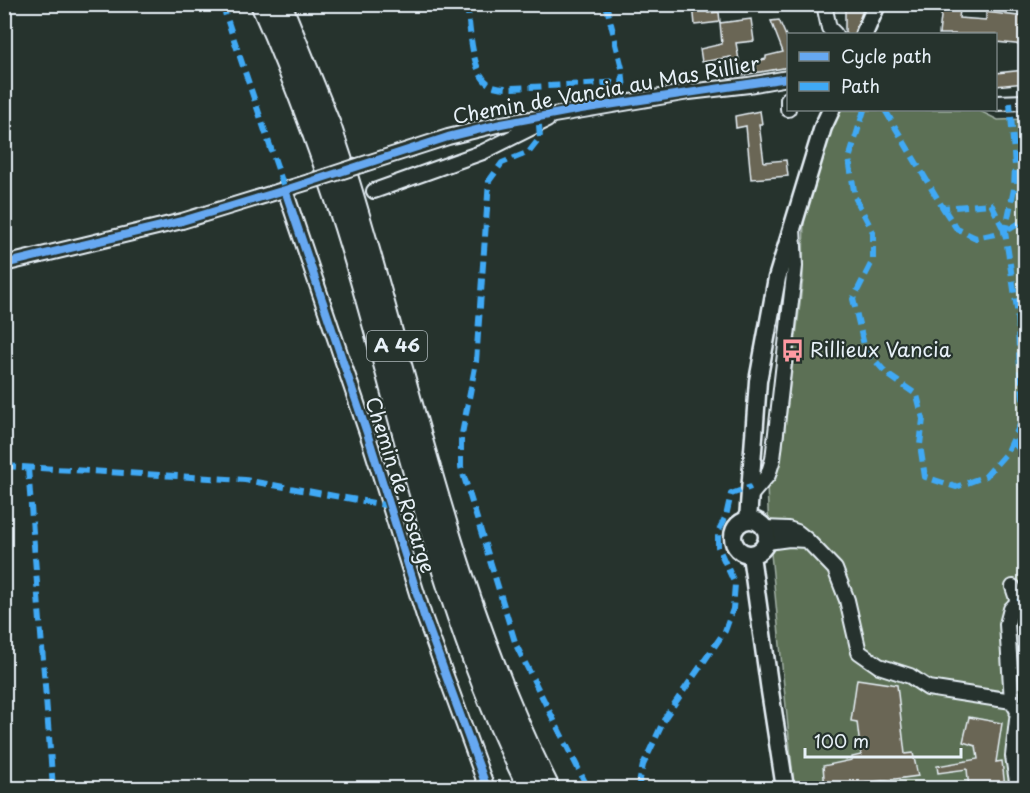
<svg xmlns="http://www.w3.org/2000/svg" width="1030" height="793" font-family="'Playpen Sans',sans-serif">
<rect width="100%" height="100%" fill="#26332d"/>
<filter id="ink" filterUnits="userSpaceOnUse"><feTurbulence type="fractalNoise" baseFrequency=".0167" numOctaves="2"/><feDisplacementMap in="SourceGraphic" scale="12" xChannelSelector="R" yChannelSelector="G"/><feConvolveMatrix kernelMatrix="1 2 1 2 8 2 1 2 1" color-interpolation-filters="sRGB"/></filter>
<g filter="url(#ink)">
<path fill="#5b7054" stroke="#a2b0a6" stroke-width="1.5" d="M840 110H978L998 120 1025 119V788H794L769 533 767 484 782 453 803 278 804 208 811 182Z"/>
<path fill="#6b6654" stroke="#e8f1f8" stroke-width="1.5" d="M693 4H707L708 13 719 12 720 22 695 25Z
M865 4 854 34H845V6Z
M942 8 960 10 959 18 986 20V12L1026 17V45L996 42V34H939Z
M751 19 754 41 736 43 739 60 731 61V57L702 62 700 49 722 44 720 23Z
M779 20 789 43V67L743 75 741 65 766 59V56L783 52 771 21Z
M1025 70 1026 83 996 86V73Z
M760 111 762 124H759L764 162 786 160 788 176 751 179 746 126 736 128 735 116Z
M857 679 897 685 905 754 913 753 918 776 866 783V787L856 789H825L823 766 852 760V757L861 755 857 722 851 721Z
M969 717 1002 723 996 762 1002 761 1005 787 969 789 967 769 938 773 937 766 978 759 976 746 963 742Z"/>
<g fill="none" stroke-linecap="round" stroke-linejoin="round">
<defs>
<path id="minor" d="M825 9 829 28 835 34
M788 99V109
M996 103 1026 102
M361 165 448 137 501 124 689 92 749 85 788 78
M285 190 368 436 424 616 487 788
M374 191 483 152 547 120
M4 264 182 221 309 182
M750 496 768 475 773 459 795 266 793 228
M764 528 788 529 797 532 807 540 835 569 847 600 859 652 879 666 910 676 928 688 1012 701 1018 711 1013 756 1018 788
M767 542 789 539 806 540
M1012 701 1007 624 1011 609 1018 602 1013 587"/>
<path id="major" d="M864 34 877 4
M733 537a17 17 0 1 1 34 0a17 17 0 1 1-34 0Z
M748 520 758 381 777 278 823 127 831 110
M751 555 770 691 785 788"/>
<path id="highway" d="M261 4C301 95 334 187 361 281 410 452 448 629 529 788
M281 4 330 125 348 179C411 383 452 597 549 788"/>
</defs>
<use href="#minor" stroke="#e8f1f8" stroke-width="18"/>
<use href="#major" stroke="#e8f1f8" stroke-width="21"/>
<use href="#highway" stroke="#e8f1f8" stroke-width="24"/>
<use href="#minor" stroke="#26332d" stroke-width="14"/>
<use href="#major" stroke="#26332d" stroke-width="16"/>
<use href="#highway" stroke="#26332d" stroke-width="20"/>
<defs>
<path id="minor-bridge" d="M309 182 361 165"/>
</defs>
<use href="#minor-bridge" stroke="#e8f1f8" stroke-width="18" stroke-linecap="butt"/>
<use href="#minor-bridge" stroke="#26332d" stroke-width="14"/>
<path stroke="#3fa9f5" stroke-width="6" stroke-dasharray="12 6" stroke-linecap="butt" d="M222 4 285 190
M467 4C470 25 471 73 489 84 496 88 505 88 512 88L623 82
M606 4 622 68 625 102
M864 110 849 159 855 197 873 232V260L853 299 865 349 887 374 917 395 923 419 920 445 925 477 956 487 986 476 1008 451 1025 414 1020 371 1017 309 1005 232
M885 110 943 208 991 204 1005 232 1026 219
M539 125 540 138 529 152 502 163 489 181 476 362 461 439V467L516 645 588 788
M943 208 957 229 976 238 1005 232 1014 189 1015 166 1010 103
M1012 441 1026 456
M4 466 245 480 391 506
M28 468 53 788
M1018 602 1026 598
M638 788 643 765 666 716 725 631 733 609 735 584 718 547V532L726 516 731 494 751 487"/>
<defs>
<path id="cycleway" d="M285 190 368 436 424 616 487 788
M4 264 182 221 285 190 448 137 501 124 581 109 788 78"/>
</defs>
<use href="#cycleway" stroke="#26332d" stroke-width="11"/>
<use href="#cycleway" stroke="#66a8f1" stroke-width="8"/>
</g>
</g>
<defs>
<symbol id="bus-bare" viewBox="-9 -9 18 18"><path d="M-5-6H5V4H4V6H2V4H-2V6H-4V4H-5ZM-3.5-4V0h7V-4ZM-3.5 1.2v1.5H-2V1.2ZM2 1.2v1.5H3.5V1.2Z" fill="#ff9aa2" stroke="#26332d" stroke-width="2.5" paint-order="stroke"/></symbol>
</defs>
<g fill-rule="evenodd">
<use href="#bus-bare" x="776" y="334" width="33" height="33"/>
</g>
<g text-anchor="middle" stroke-width="4.5" stroke-linejoin="round" paint-order="stroke">
<rect fill="#26332d" stroke="#aeb8bb" stroke-width="1.5" x="367" y="331" width="60" height="30" rx="4.5"/>
<g font-size="18" font-weight="bold" fill="#e8f1f8">
<text x="397" y="352">A 46</text>
</g>
<g font-size="20" fill="#e8f1f8" stroke="#26332d">
<text transform="translate(606 90) rotate(-10)" y="7">Chemin de Vancia au Mas Rillier</text>
<text transform="translate(400 485) rotate(72)" y="7">Chemin de Rosarge</text>
</g>
<g font-size="20" fill="#e8f1f8" stroke="#26332d" text-anchor="start">
<text x="810" y="357">Rillieux Vancia</text>
</g>
</g>
<rect width="1030" height="793" fill="none" stroke="#26332d" stroke-width="24"/>
<rect x="12" y="12" width="1006" height="769" fill="none" stroke="#e8f1f8" stroke-width="2" filter="url(#ink)"/>
<rect x="787" y="33" width="210" height="78" fill="#26332d" stroke="#747f7e" stroke-width="1.5"/>
<rect x="799" y="52" width="30" height="9" fill="#66a8f1" stroke="#747f7e" stroke-width="1.5"/>
<text x="841" y="63" font-size="18" fill="#e8f1f8">Cycle path</text>
<rect x="799" y="82" width="30" height="9" fill="#3fa9f5" stroke="#747f7e" stroke-width="1.5"/>
<text x="841" y="93" font-size="18" fill="#e8f1f8">Path</text>
<path d="M805 748v9h156v-9" fill="none" stroke="#e8f1f8" stroke-width="3"/>
<text x="814" y="748" font-size="18" fill="#e8f1f8" stroke="#26332d" stroke-width="4.5" paint-order="stroke">100 m</text>
</svg>
